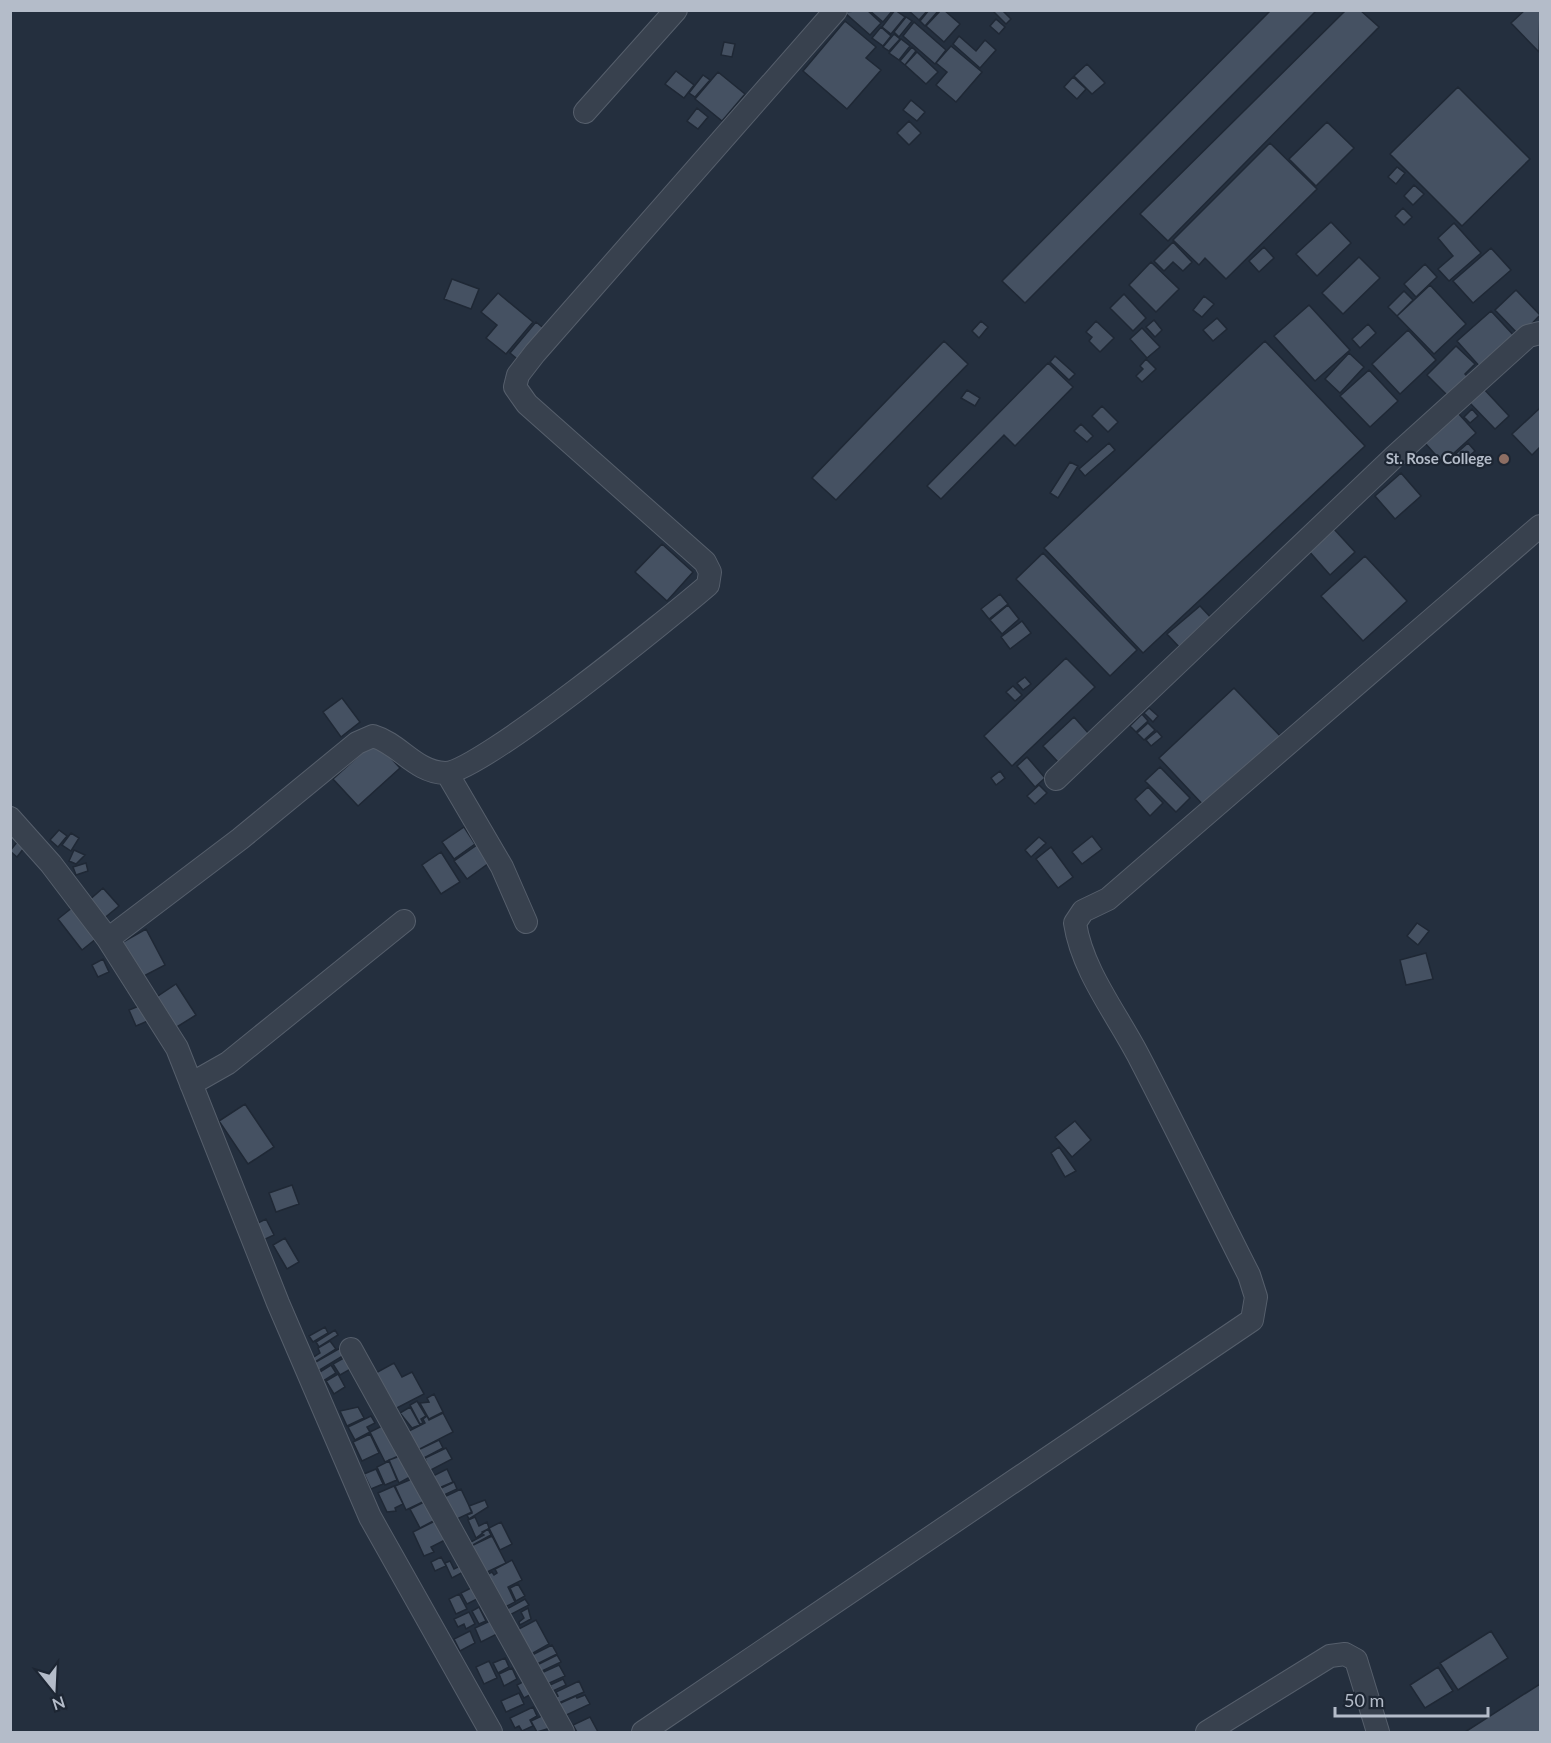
<svg xmlns="http://www.w3.org/2000/svg" width="1551" height="1743" font-family="Lato,sans-serif">
<rect width="100%" height="100%" fill="#242f3e"/>
<path fill="#455162" stroke="#1f2835" stroke-width="1.5" d="M867 10 881 23 870 35 844 12Z
M869 10H893L883 22Z
M895 10 905 17 891 34 882 27Z
M908 10H928L919 20Z
M929 10H939L925 26 920 21Z
M941 10H944L960 24 944 42 926 26Z
M992 10H1002L1011 19 1006 24Z
M1271 10H1317L1025 303 1002 281Z
M1346 10H1360L1379 27 1168 241 1140 214Z
M1525 10H1540L1539 52 1511 23Z
M906 17 912 21 899 37 894 32Z
M996 19 1005 27 999 34 990 26Z
M845 21 876 47 866 58 881 70 847 109 803 71Z
M914 22 946 50 935 64 903 36Z
M881 27 891 36 883 46 872 38Z
M894 34 900 39 889 51 883 47Z
M959 36 976 51 985 40 996 50 980 68 953 44Z
M901 39 910 46 899 60 889 53Z
M724 42 735 44 732 57 721 55Z
M951 46 982 72 956 102 936 85 947 72 936 63Z
M912 47 916 51 905 65 900 61Z
M917 52 938 72 926 84 905 65Z
M1087 64 1105 83 1092 94 1074 76Z
M676 71 694 85 684 98 665 84Z
M718 72 745 94 722 121 695 99Z
M703 75 710 80 695 97 689 93Z
M1073 77 1086 89 1077 99 1064 87Z
M1458 87 1530 159 1462 226 1390 154Z
M911 100 925 112 917 121 903 110Z
M697 108 708 117 698 129 687 121Z
M909 121 921 133 909 145 897 133Z
M1327 122 1354 148 1316 186 1289 159Z
M1270 143 1317 189 1226 279 1205 258 1199 265 1173 240Z
M1397 167 1405 173 1396 184 1388 177Z
M1414 185 1424 194 1413 205 1404 196Z
M1403 208 1412 217 1404 225 1395 216Z
M1331 222 1351 243 1317 276 1296 254Z
M1454 223 1481 253 1449 281 1438 269 1453 256 1438 238Z
M1173 242 1192 262 1183 271 1173 262 1164 271 1154 261Z
M1264 247 1274 258 1259 272 1249 261Z
M1491 248 1511 270 1473 303 1453 281Z
M1359 257 1380 278 1343 314 1322 293Z
M1151 262 1179 289 1156 312 1129 285Z
M1425 264 1437 277 1416 297 1404 284Z
M452 279 479 289 471 309 444 299Z
M1430 285 1466 324 1434 354 1397 316Z
M1516 290 1540 315 1520 336 1495 310Z
M1404 291 1413 300 1397 316 1388 307Z
M498 293 533 322 506 354 486 338 497 325 481 312Z
M1124 294 1146 318 1133 331 1110 308Z
M1204 296 1214 304 1202 317 1193 310Z
M1309 305 1350 350 1315 381 1274 336Z
M1491 311 1516 338 1481 368 1457 341Z
M1217 318 1227 329 1213 341 1203 330Z
M1154 320 1162 330 1155 337 1146 327Z
M981 321 988 327 979 338 972 331Z
M1096 321 1114 338 1100 352 1089 341 1092 337 1086 332Z
M536 322 547 331 521 362 510 353Z
M1368 324 1376 333 1360 348 1352 339Z
M1142 328 1160 347 1147 358 1130 339Z
M1408 330 1436 360 1400 394 1372 364Z
M944 341 968 364 836 500 812 478Z
M1265 341 1365 446 1143 653 1044 548Z
M1456 346 1475 364 1465 374 1469 378 1450 398 1427 375Z
M1349 353 1364 367 1340 393 1325 379Z
M1055 356 1075 374 1069 380 1050 362Z
M1146 359 1156 369 1142 382 1136 376 1143 369 1140 366Z
M1048 363 1073 387 1015 446 1004 435 941 499 927 486Z
M1369 370 1398 401 1370 427 1340 396Z
M1482 387 1509 416 1495 429 1468 401Z
M967 390 980 398 975 406 961 398Z
M1102 406 1118 422 1108 432 1092 416Z
M1540 408V447L1532 455 1512 434Z
M1472 409 1478 416 1470 423 1464 417Z
M1458 413 1476 433 1443 463 1425 443Z
M1081 424 1093 436 1087 442 1074 431Z
M1109 443 1115 450 1085 476 1079 469Z
M1468 443 1475 451 1457 466 1451 458Z
M1070 462 1078 466 1058 498 1050 493Z
M1401 473 1421 496 1395 519 1375 496Z
M1333 528 1355 552 1330 575 1308 550Z
M662 544 693 572 667 601 635 572Z
M1043 553 1137 650 1110 676 1016 579Z
M1365 556 1407 601 1363 641 1321 596Z
M1000 594 1008 604 989 619 981 609Z
M1008 605 1019 619 1002 634 990 620Z
M1200 606 1214 621 1182 650 1167 634Z
M1022 621 1031 633 1010 649 1001 637Z
M1066 658 1095 687 1012 766 984 736Z
M1025 677 1031 684 1023 690 1017 683Z
M1013 686 1022 695 1015 701 1006 692Z
M1234 688 1282 738 1207 809 1159 758Z
M342 698 360 722 341 737 323 712Z
M1149 708 1158 716 1153 722 1144 713Z
M1142 714 1148 721 1136 732 1130 726Z
M1074 717 1090 735 1059 763 1043 746Z
M1148 723 1155 730 1144 740 1137 733Z
M1157 731 1162 737 1151 746 1146 740Z
M375 741 400 768 358 806 333 779Z
M1027 757 1045 778 1035 787 1017 766Z
M1160 767 1190 798 1176 812 1145 781Z
M1000 771 1005 778 996 785 991 778Z
M1039 785 1047 793 1035 804 1027 796Z
M1148 787 1163 803 1150 816 1135 799Z
M464 827 475 844 454 859 442 842Z
M59 830 67 836 58 847 50 840Z
M71 833 79 838 71 851 62 845Z
M1092 836 1102 849 1082 864 1072 852Z
M1039 837 1046 843 1031 857 1025 850Z
M17 842 24 848 17 857 10 851Z
M477 845 489 863 467 879 454 861Z
M1051 847 1073 877 1058 888 1036 859Z
M74 850 85 855 76 864 69 861Z
M441 852 460 882 441 894 422 865Z
M86 863 88 871 76 875 73 867Z
M103 888 119 906 102 920 87 902Z
M73 907 97 938 82 950 58 919Z
M1417 923 1429 931 1418 945 1407 936Z
M146 929 165 965 142 977 123 942Z
M1426 953 1433 979 1406 985 1400 960Z
M103 959 109 972 98 977 92 965Z
M176 984 196 1015 172 1030 152 1000Z
M144 1004 150 1020 136 1026 129 1010Z
M245 1104 274 1147 248 1164 219 1121Z
M1075 1121 1091 1140 1072 1157 1055 1137Z
M1059 1147 1076 1171 1065 1177 1051 1153Z
M292 1185 299 1204 276 1212 269 1193Z
M266 1219 274 1235 257 1243 250 1227Z
M285 1238 299 1262 287 1269 273 1245Z
M325 1327 328 1333 313 1342 309 1336Z
M335 1330 338 1335 319 1347 316 1342Z
M330 1341 336 1349 315 1362 312 1358 320 1353 318 1348Z
M342 1347 346 1354 318 1371 314 1363Z
M349 1355 356 1366 340 1375 333 1364Z
M394 1363 402 1377 412 1372 424 1394 391 1411 372 1375Z
M331 1365 336 1373 320 1383 315 1375Z
M338 1374 345 1387 334 1394 326 1381Z
M434 1394 443 1412 429 1419 420 1403 429 1402 427 1398Z
M417 1401 426 1416 421 1419 423 1423 420 1424 410 1405Z
M358 1407 364 1418 347 1426 340 1411Z
M410 1407 420 1425 412 1428 400 1413Z
M443 1413 453 1432 414 1452 405 1433 425 1423 423 1419 427 1416 429 1420Z
M371 1416 375 1423 367 1427 370 1432 355 1440 348 1427Z
M388 1423 403 1454 385 1462 370 1432Z
M370 1434 379 1453 362 1461 353 1442Z
M439 1440 443 1448 422 1459 418 1450Z
M446 1448 452 1459 429 1471 425 1458Z
M400 1456 410 1477 399 1483 389 1460Z
M389 1461 397 1480 385 1485 377 1467Z
M376 1469 383 1484 371 1489 364 1474Z
M447 1469 453 1482 439 1488 433 1476Z
M419 1476 429 1499 406 1510 395 1486Z
M454 1482 457 1489 442 1496 439 1489Z
M394 1486 403 1504 395 1508 396 1511 387 1512 378 1493Z
M461 1489 472 1512 455 1520 444 1497Z
M430 1499 439 1518 420 1528 410 1509Z
M485 1500 488 1507 469 1519 467 1515 472 1513 469 1506Z
M475 1517 479 1526 487 1522 489 1528 476 1538 468 1520Z
M441 1518 445 1540 431 1547 434 1552 424 1556 413 1532Z
M501 1522 512 1544 500 1550 489 1528Z
M488 1529 491 1535 471 1546 469 1543 484 1535 482 1532Z
M492 1536 506 1563 483 1574 469 1547Z
M441 1557 446 1566 435 1571 431 1562Z
M512 1560 522 1580 508 1587 515 1602 501 1609 484 1576 492 1572 494 1575 497 1573 495 1569Z
M450 1561 454 1569 466 1563 469 1569 452 1578 445 1563Z
M518 1584 525 1596 516 1601 510 1588Z
M475 1586 481 1597 467 1604 461 1593Z
M459 1594 467 1609 456 1614 449 1599Z
M525 1599 529 1605 506 1617 503 1611Z
M479 1607 486 1621 479 1624 472 1611Z
M528 1608 531 1619 520 1625 519 1622 524 1618 521 1612Z
M469 1612 475 1624 466 1629 464 1624 458 1627 454 1619Z
M492 1620 499 1633 481 1642 475 1628Z
M536 1620 549 1644 526 1657 513 1632Z
M470 1631 475 1643 460 1651 454 1639Z
M1491 1631 1508 1658 1458 1690 1440 1663Z
M552 1645 557 1654 535 1665 526 1658Z
M557 1655 561 1662 540 1672 537 1665Z
M505 1658 509 1667 498 1673 493 1663Z
M489 1661 497 1678 484 1684 476 1667Z
M559 1665 565 1676 545 1685 539 1674Z
M1438 1667 1453 1691 1425 1708 1410 1685Z
M512 1668 517 1679 504 1686 499 1674Z
M532 1677 539 1690 524 1698 517 1685Z
M563 1679 566 1685 553 1691 550 1685Z
M579 1681 584 1692 554 1705 551 1699 558 1696 556 1692Z
M1540 1684V1732H1465Z
M519 1693 524 1704 506 1712 501 1701Z
M585 1695 590 1704 560 1718 554 1706 576 1696 577 1698Z
M533 1707 537 1716 530 1720 533 1726 522 1731 519 1726 515 1728 510 1718Z
M550 1712 557 1726 537 1732 531 1721Z
M590 1717 598 1732H577L573 1725Z"/>
<g fill="none" stroke-linecap="round" stroke-linejoin="round">
<defs>
<path id="street" d="M585 112 676 10
M447 773 502 867 526 922
M1056 779 1394 457 1528 336 1540 333
M10 818 51 864 108 939 177 1048 278 1303 370 1517 491 1732
M108 939 240 839 357 743 373 736C400 744 415 772 445 773 479 773 672 616 708 585L710 572 705 562 527 404 515 387 518 375 535 353 836 10
M191 1084 228 1063 404 921
M351 1349 563 1732
M643 1732 1252 1320 1256 1297 1249 1275C1212 1202 1176 1128 1138 1055 1116 1013 1082 970 1075 923L1083 911 1108 899 1540 526
M1207 1732 1330 1656 1345 1654 1356 1660 1378 1732"/>
</defs>
<use href="#street" stroke="#565f6c" stroke-width="24"/>
<use href="#street" stroke="#38414e" stroke-width="22"/>
</g>
<circle fill="#8d6e63" stroke="#1d2633" stroke-width="2" cx="1504" cy="459" r="6"/>
<g text-anchor="middle" stroke-width="4.5" stroke-linejoin="round" paint-order="stroke">
<g font-size="15" font-weight="bold" fill="#b4bcc9" stroke="#1d2633" text-anchor="end">
<text x="1492" y="464">St. Rose College</text>
</g>
</g>
<rect width="1551" height="1743" fill="none" stroke="#b4bcc9" stroke-width="24"/>
<g transform="translate(54 1689) rotate(162)" stroke="#1d2633" stroke-width="4.5" paint-order="stroke">
<path d="M0-4.5L10 22L0 15L-10 22Z" fill="#b4bcc9"/>
<text y="-9" font-size="16" font-weight="bold" text-anchor="middle" fill="#b4bcc9">N</text>
</g>
<path d="M1335 1707v9h153v-9" fill="none" stroke="#b4bcc9" stroke-width="3"/>
<text x="1344" y="1707" font-size="18" fill="#b4bcc9" stroke="#1d2633" stroke-width="4.5" paint-order="stroke">50 m</text>
</svg>
